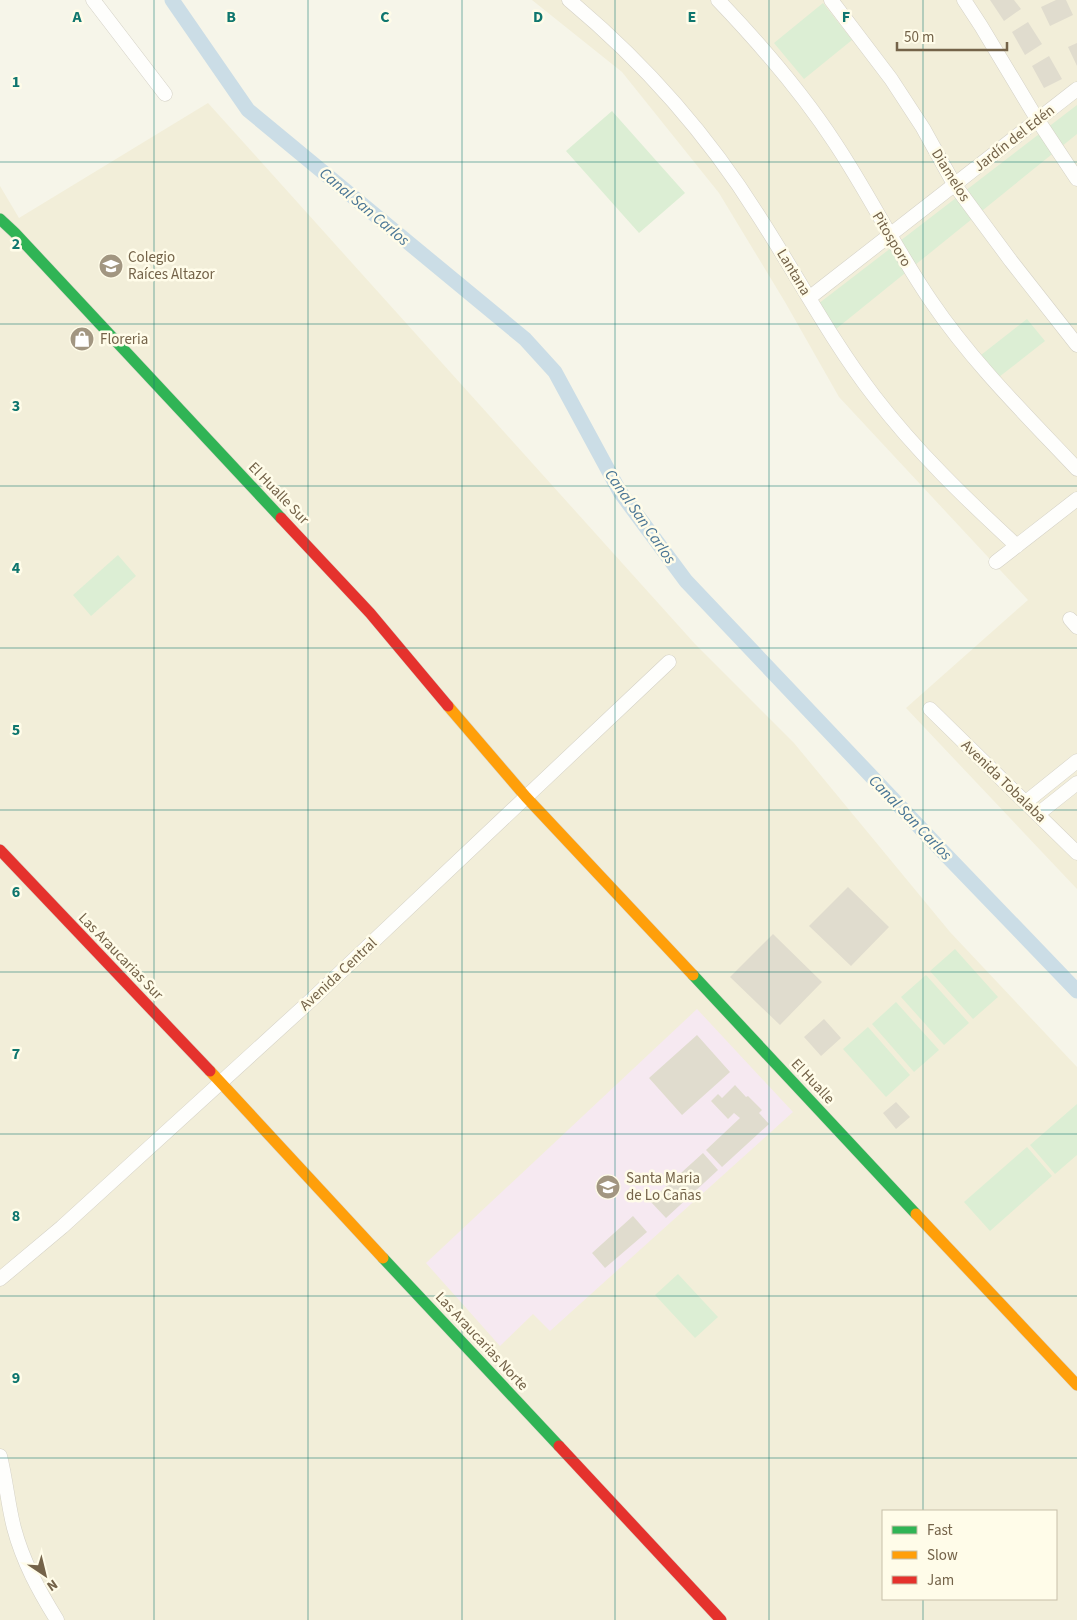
<svg xmlns="http://www.w3.org/2000/svg" width="1077" height="1620" font-family="'Source Sans 3',sans-serif">
<rect width="100%" height="100%" fill="#f6f5e9"/>
<path fill="#f2eed9" fill-rule="evenodd" d="M532 0H1077V889L906 708 1028 600 839 397 785 302 719 193 622 72Z
M208 103 695 644 794 743 950 932 1077 1067V1620H0V186L19 218ZM883 1511H1056V1599H883Z"/>
<path fill="#f6e9f1" d="M697 1009 793 1112 550 1331 533 1314 500 1346 426 1263Z"/>
<path fill="#dceed4" d="M823 3 852 40 804 79 774 43Z
M1077 105V134L836 329 818 304Z
M612 111 685 193 639 233 566 151Z
M1027 319 1045 341 999 377 981 355Z
M118 555 136 576 91 616 73 595Z
M955 949 998 997 973 1019 930 971Z
M926 975 969 1023 944 1045 901 997Z
M896 1002 939 1050 914 1072 872 1024Z
M868 1027 910 1075 886 1097 843 1049Z
M1077 1104V1155L1055 1174 1030 1145Z
M1027 1147 1052 1176 990 1231 964 1202Z
M678 1274 718 1317 695 1338 655 1295Z"/>
<g fill="none" stroke-linecap="round" stroke-linejoin="round">
<path stroke="#cbdde6" stroke-width="15" d="M172 0 248 110 525 339 555 372 620 492 686 581 946 855 1077 991"/>
</g>
<path fill="#e0dcce" d="M990 0H1014L1021 9 1004 21Z
M1056 0H1066L1073 15 1050 26 1041 7Z
M1028 22 1042 44 1025 55 1012 32Z
M1077 43V66L1068 47Z
M1049 56 1062 79 1044 88 1032 66Z
M848 887 889 927 851 966 809 926Z
M773 934 822 982 780 1025 730 977Z
M824 1019 841 1038 821 1056 804 1037Z
M697 1035 730 1072 682 1115 649 1078Z
M735 1085 746 1097 748 1096 762 1110 759 1113 769 1124 722 1167 706 1150 740 1118 734 1113 728 1119 711 1101 718 1094 722 1098Z
M896 1102 910 1117 896 1129 883 1113Z
M703 1153 718 1170 666 1218 650 1201Z
M633 1216 647 1232 605 1268 592 1253Z"/>
<g fill="none" stroke-linecap="round" stroke-linejoin="round">
<defs>
<path id="street" d="M93 0 165 94
M569 0C642 61 707 134 758 215 797 275 830 339 874 396 916 451 966 499 1017 546
M718 0C761 45 801 91 835 143 869 194 896 250 931 301 973 363 1026 415 1077 469
M831 0 891 79 923 128 954 184 1011 261 1077 345
M964 0 981 26 1037 119 1077 179
M809 298 1077 89
M996 562 1077 499
M1070 619 1077 627
M930 709 1077 853
M1026 802 1077 761
M1038 814 1077 783
M0 1279 62 1227 309 1002 669 662
M0 1456C6 1480 8 1505 14 1528 23 1562 39 1591 57 1620"/>
<path id="fast" d="M0 219 15 233 281 518
M693 975 916 1214
M383 1258 559 1446"/>
<path id="slow" d="M448 706 526 797 693 975
M210 1071 383 1258
M916 1214 1077 1385"/>
<path id="jam" d="M281 518 370 613 448 706
M0 850 210 1071
M559 1446 721 1620"/>
</defs>
<use href="#street" stroke="#d4d1c6" stroke-width="15"/>
<use href="#fast" stroke="#d6d2c7" stroke-width="12"/>
<use href="#slow" stroke="#d6d2c7" stroke-width="12"/>
<use href="#jam" stroke="#d6d2c7" stroke-width="12"/>
<use href="#street" stroke="#fefefc" stroke-width="14"/>
<use href="#fast" stroke="#30b455" stroke-width="11"/>
<use href="#slow" stroke="#ff9f0a" stroke-width="11"/>
<use href="#jam" stroke="#e5322d" stroke-width="11"/>
</g>
<path fill="none" stroke="#0f766e" stroke-width="1" stroke-opacity="0.55" d="M154 0V1620M308 0V1620M462 0V1620M615 0V1620M769 0V1620M923 0V1511M0 162H1077M0 324H1077M0 486H1077M0 648H1077M0 810H1077M0 972H1077M0 1134H1077M0 1296H1077M0 1458H1077M923 1599V1620"/>
<defs>
<symbol id="school-disc" viewBox="-11 -11 22 22"><circle r="9.5" fill="#a29681" stroke="#fffce9"/><path d="M0-5L7-2L0 1L-7-2ZM-4 1L0 2.5L4 1V4Q0 6-4 4Z" fill="#fff"/></symbol>
<symbol id="shop-disc" viewBox="-11 -11 22 22"><circle r="9.5" fill="#a29681" stroke="#fffce9"/><path d="M-5-2.5h2.3a2.7 3.5 0 0 1 5.4 0H5L5.5 6h-11ZM-1.5-2.5h3a1.5 2.3 0 0 0-3 0Z" fill="#fff"/></symbol>
</defs>
<g fill-rule="evenodd">
<use href="#school-disc" x="97" y="252" width="28" height="28"/>
<use href="#shop-disc" x="68" y="325" width="28" height="28"/>
<use href="#school-disc" x="594" y="1173" width="28" height="28"/>
</g>
<g text-anchor="middle" stroke-width="5" stroke-linejoin="round" paint-order="stroke">
<g font-size="15" fill="#746349" stroke="#fffce9">
<text transform="translate(1014 138) rotate(-38)" y="5">Jardín del Edén</text>
<text transform="translate(951 175) rotate(58)" y="5">Diamelos</text>
<text transform="translate(892 239) rotate(59)" y="5">Pitosporo</text>
<text transform="translate(794 272) rotate(59)" y="5">Lantana</text>
<text transform="translate(279 493) rotate(46)" y="5">El Hualle Sur</text>
<text transform="translate(1004 781) rotate(44)" y="5">Avenida Tobalaba</text>
<text transform="translate(121 956) rotate(46)" y="5">Las Araucarias Sur</text>
<text transform="translate(338 974) rotate(-43)" y="5">Avenida Central</text>
<text transform="translate(813 1081) rotate(47)" y="5">El Hualle</text>
<text transform="translate(482 1341) rotate(47)" y="5">Las Araucarias Norte</text>
</g>
<g font-size="15" fill="#746349" stroke="#fffce9" text-anchor="start">
<text x="128" y="262">Colegio<tspan x="128" dy="17">Raíces Altazor</tspan></text>
<text x="100" y="344">Floreria</text>
<text x="626" y="1183">Santa Maria<tspan x="626" dy="17">de Lo Cañas</tspan></text>
</g>
<g font-size="16" font-style="italic" fill="#497595" stroke="#fffce9">
<text transform="translate(365 206) rotate(40)" y="6">Canal San Carlos</text>
<text transform="translate(641 516) rotate(55)" y="6">Canal San Carlos</text>
<text transform="translate(911 817) rotate(46)" y="6">Canal San Carlos</text>
</g>
</g>
<g font-size="16" text-anchor="middle" font-weight="bold" fill="#0f766e" stroke="#fffce9" stroke-width="5" stroke-linejoin="round" paint-order="stroke">
<text x="77" y="22">A</text>
<text x="231" y="22">B</text>
<text x="385" y="22">C</text>
<text x="538" y="22">D</text>
<text x="692" y="22">E</text>
<text x="846" y="22">F</text>
<text x="16" y="87">1</text>
<text x="16" y="249">2</text>
<text x="16" y="411">3</text>
<text x="16" y="573">4</text>
<text x="16" y="735">5</text>
<text x="16" y="897">6</text>
<text x="16" y="1059">7</text>
<text x="16" y="1221">8</text>
<text x="16" y="1383">9</text>
</g>
<rect x="882" y="1510" width="175" height="90" fill="#fffce9" stroke="#c7bfa9"/>
<rect x="892" y="1526" width="25" height="8" fill="#30b455" stroke="#c7bfa9"/>
<text x="927" y="1535" font-size="15" fill="#746349">Fast</text>
<rect x="892" y="1551" width="25" height="8" fill="#ff9f0a" stroke="#c7bfa9"/>
<text x="927" y="1560" font-size="15" fill="#746349">Slow</text>
<rect x="892" y="1576" width="25" height="8" fill="#e5322d" stroke="#c7bfa9"/>
<text x="927" y="1585" font-size="15" fill="#746349">Jam</text>
<g transform="translate(45 1575) rotate(145)" stroke="#fffce9" stroke-width="4" paint-order="stroke">
<path d="M0-4L9 19L0 12L-9 19Z" fill="#746349"/>
<text y="-8" font-size="14" font-weight="bold" text-anchor="middle" fill="#746349">N</text>
</g>
<path d="M897 42v8h110v-8" fill="none" stroke="#746349" stroke-width="2.5"/>
<text x="904" y="42" font-size="15" fill="#746349" stroke="#fffce9" stroke-width="4" paint-order="stroke">50 m</text>
</svg>
